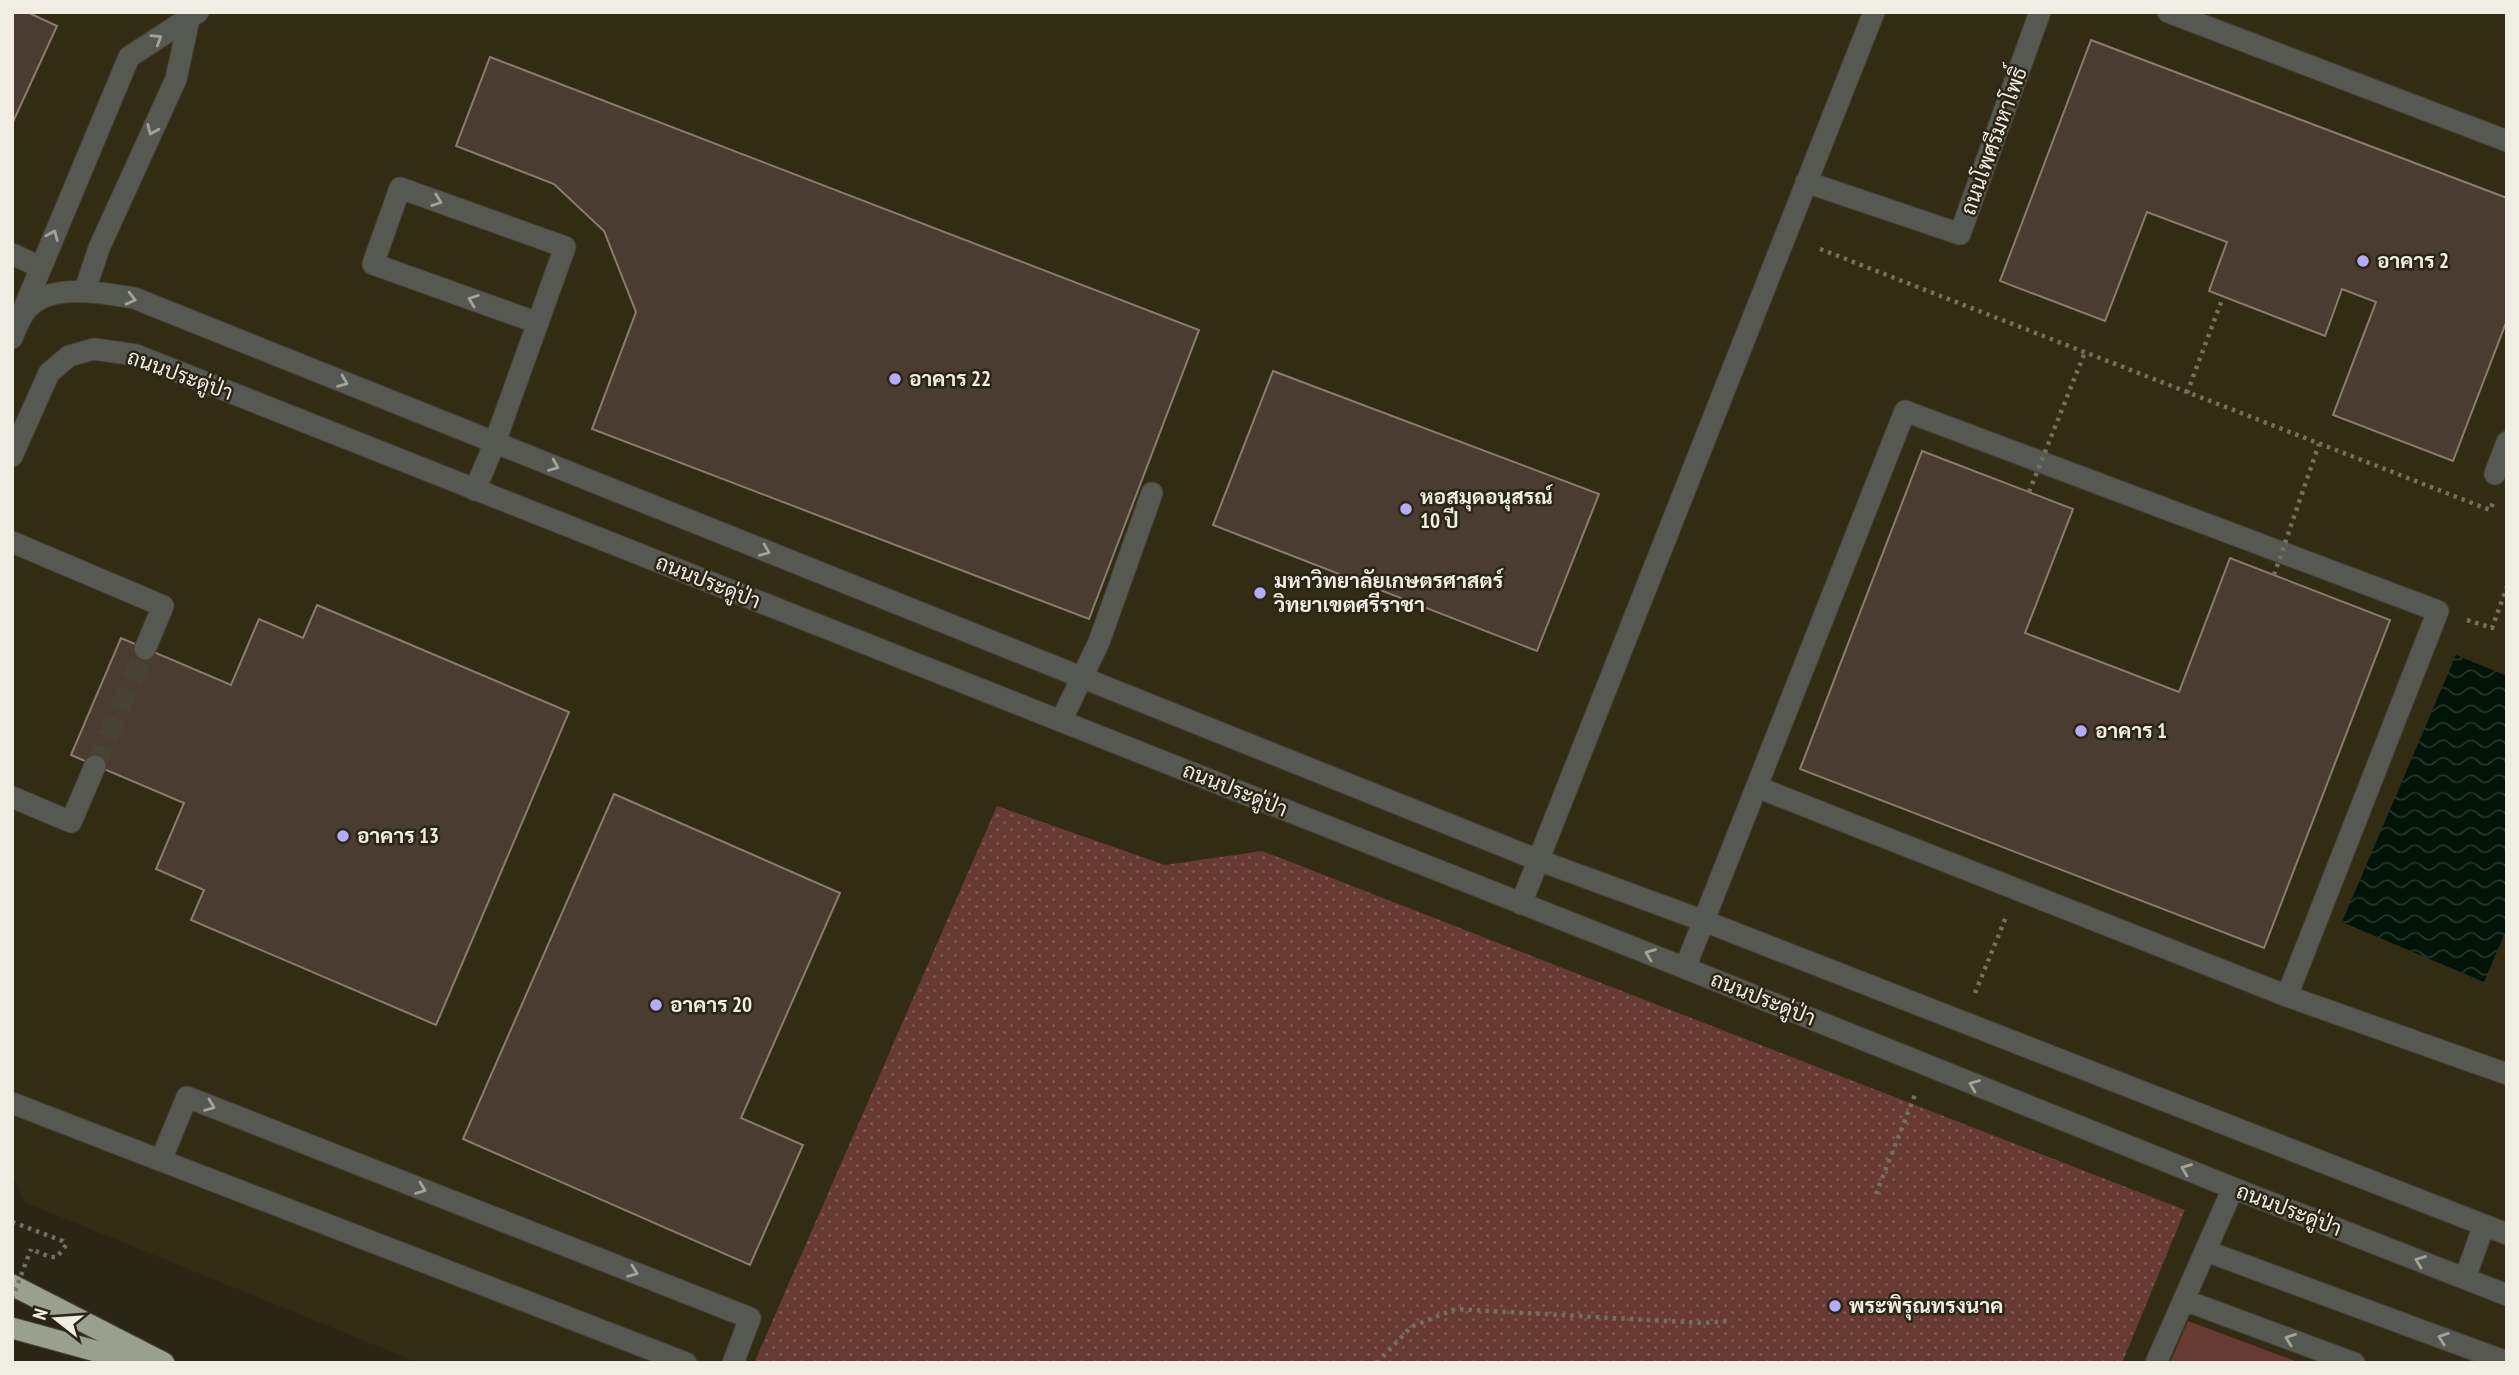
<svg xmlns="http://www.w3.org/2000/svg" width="2519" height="1375" font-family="'PT Sans Narrow',Sarabun,sans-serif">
<defs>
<pattern id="park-dots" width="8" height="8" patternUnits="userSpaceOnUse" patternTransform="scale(1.75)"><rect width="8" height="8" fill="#683a34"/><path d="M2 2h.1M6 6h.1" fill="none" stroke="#7e5751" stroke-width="1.8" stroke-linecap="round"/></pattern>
<pattern id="water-waves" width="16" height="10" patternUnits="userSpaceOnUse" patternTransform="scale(1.75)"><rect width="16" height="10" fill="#001407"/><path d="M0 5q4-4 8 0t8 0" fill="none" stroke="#26362b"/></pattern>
</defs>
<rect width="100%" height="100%" fill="#2a2515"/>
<path fill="#332c15" d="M12 12H2507V1363H419L24 1202 12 1173Z"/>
<path fill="#683a34" d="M2188 1321 2301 1363H2170Z"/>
<path fill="url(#park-dots)" d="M997 806 1165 865 1262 851 2185 1210 2122 1363H759L755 1361Z"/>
<path fill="url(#water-waves)" d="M2456 655 2507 676V928L2484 982 2342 922Z"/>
<path fill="#4a3c30" stroke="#8c7b6f" stroke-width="2" d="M12 12H27L57 26 12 124Z
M2091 40 2507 198V320L2453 461 2333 415 2376 302 2342 289 2325 336 2209 291 2227 242 2147 212 2105 321 2000 281Z
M490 57 1199 330 1089 619 592 429 636 312 604 231 554 184 456 146Z
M1273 371 1599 494 1537 651 1213 525Z
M1922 451 2073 509 2025 633 2179 692 2230 558 2390 620 2264 948 1800 769Z
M317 605 569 712 436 1025 191 920 204 890 156 869 184 803 71 755 121 638 231 685 259 619 303 638Z
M614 794 840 893 741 1118 803 1145 750 1265 463 1139Z"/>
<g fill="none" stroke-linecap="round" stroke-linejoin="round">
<path stroke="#484334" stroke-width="21" stroke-dasharray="21 10" stroke-linecap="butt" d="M95 766 145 649"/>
<defs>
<path id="minor" d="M2168 12 2507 141
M1806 182 1960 234 2040 12
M12 254 40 267
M85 290 99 248 176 79 189 19
M22 313 129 57 198 12
M12 338C16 328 20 316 28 308 52 282 104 293 134 298L1538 860 1704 921 2507 1234
M12 456 49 373 69 356 94 349 136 355 1685 968 2233 1188 2507 1295
M2495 474 2507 442
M475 490 495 442 565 247 400 188 373 264 538 323
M12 542 163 606 145 649
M1061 721 1099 642 1152 493
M1757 787 2287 996 2507 1074
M12 797 71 822 95 766
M1521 904 1874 12
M1685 968 1905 411 2438 611 2287 996
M12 1103 686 1363
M161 1160 187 1097 750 1318 733 1363
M2206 1251 2507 1362
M2465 1278 2484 1225
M2184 1300 2354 1363
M2156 1363 2233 1188"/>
<path id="highway" d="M12 1285 164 1363
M12 1328 139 1363"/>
</defs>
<use href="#minor" stroke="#464132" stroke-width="23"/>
<use href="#highway" stroke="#464132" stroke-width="23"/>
<path stroke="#736f61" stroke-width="4.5" stroke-dasharray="3.5 5" stroke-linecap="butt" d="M1820 249 2490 510 2493 503
M2187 393 2223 297
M2467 620 2492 628 2507 587
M1975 993 2006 917
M1876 1194 1916 1092
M12 1222 63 1241 66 1245 57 1257H50L31 1249
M1377 1363 1411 1327 1455 1309 1702 1323 1729 1321"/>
<use href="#minor" stroke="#565951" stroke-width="21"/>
<use href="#highway" stroke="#99a08e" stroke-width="21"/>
<path stroke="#736f61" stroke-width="4.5" stroke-dasharray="3.5 5" stroke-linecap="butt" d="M2029 492 2085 352
M2274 575 2319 444
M12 1299 31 1249"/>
</g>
<defs><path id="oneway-chevron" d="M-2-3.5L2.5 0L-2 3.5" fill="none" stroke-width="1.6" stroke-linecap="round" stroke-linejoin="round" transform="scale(1.75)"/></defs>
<g stroke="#a3a39a">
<use href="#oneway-chevron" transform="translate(157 39) rotate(-32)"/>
<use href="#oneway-chevron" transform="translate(152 130) rotate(114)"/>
<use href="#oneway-chevron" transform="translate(437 201) rotate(20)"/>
<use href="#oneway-chevron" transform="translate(53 235) rotate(-67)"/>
<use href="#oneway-chevron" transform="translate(131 299) rotate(14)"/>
<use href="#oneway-chevron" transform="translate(473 300) rotate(-160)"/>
<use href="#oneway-chevron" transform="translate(343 382) rotate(22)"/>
<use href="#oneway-chevron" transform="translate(554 466) rotate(22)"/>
<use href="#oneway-chevron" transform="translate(765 551) rotate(22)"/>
<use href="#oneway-chevron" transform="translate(1650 954) rotate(-159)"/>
<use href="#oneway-chevron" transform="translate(1974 1085) rotate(-158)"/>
<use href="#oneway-chevron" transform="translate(210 1106) rotate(21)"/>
<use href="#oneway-chevron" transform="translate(2186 1169) rotate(-158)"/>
<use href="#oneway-chevron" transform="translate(421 1189) rotate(21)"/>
<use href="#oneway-chevron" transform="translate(2420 1261) rotate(-159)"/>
<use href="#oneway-chevron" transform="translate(633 1272) rotate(21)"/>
<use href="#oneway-chevron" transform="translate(2443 1338) rotate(-160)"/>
<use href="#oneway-chevron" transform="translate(2290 1339) rotate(-160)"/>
</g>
<g fill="#b5acf8" stroke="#2a2515" stroke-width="2.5">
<circle cx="2363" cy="261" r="7"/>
<circle cx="895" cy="379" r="7"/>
<circle cx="1406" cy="509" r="7"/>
<circle cx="1260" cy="593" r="7"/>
<circle cx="2081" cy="731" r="7"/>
<circle cx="343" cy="836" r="7"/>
<circle cx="656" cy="1005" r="7"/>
<circle cx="1835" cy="1306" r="7"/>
</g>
<g text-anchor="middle" stroke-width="5" stroke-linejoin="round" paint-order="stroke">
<g font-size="21" fill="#f0ede3" stroke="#2a2515">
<text transform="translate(1994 141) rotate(-70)" y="7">ถนนโพศรีมหาโพธิ์</text>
<text transform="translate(180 375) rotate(20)" y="7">ถนนประดู่ป่า</text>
<text transform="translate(708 582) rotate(22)" y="7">ถนนประดู่ป่า</text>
<text transform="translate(1235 790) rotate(22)" y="7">ถนนประดู่ป่า</text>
<text transform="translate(1763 999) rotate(22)" y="7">ถนนประดู่ป่า</text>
<text transform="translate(2289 1210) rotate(21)" y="7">ถนนประดู่ป่า</text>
</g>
<g font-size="21" font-weight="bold" fill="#f0ede3" stroke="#2a2515" text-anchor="start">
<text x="2377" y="268">อาคาร 2</text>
<text x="909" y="386">อาคาร 22</text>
<text x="1420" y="504">หอสมุดอนุสรณ์<tspan x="1420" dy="24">10 ปี</tspan></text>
<text x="1274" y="588">มหาวิทยาลัยเกษตรศาสตร์<tspan x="1274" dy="24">วิทยาเขตศรีราชา</tspan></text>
<text x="2095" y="738">อาคาร 1</text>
<text x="357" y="843">อาคาร 13</text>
<text x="670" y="1012">อาคาร 20</text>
<text x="1849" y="1313">พระพิรุณทรงนาค</text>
</g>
</g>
<rect width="2519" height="1375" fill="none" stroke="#f0ede3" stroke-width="28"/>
<g transform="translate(56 1319) rotate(287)" stroke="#2a2515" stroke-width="5" paint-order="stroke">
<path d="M0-5L12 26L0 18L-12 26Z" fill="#f0ede3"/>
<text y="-10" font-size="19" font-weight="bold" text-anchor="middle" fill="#f0ede3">N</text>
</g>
</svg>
